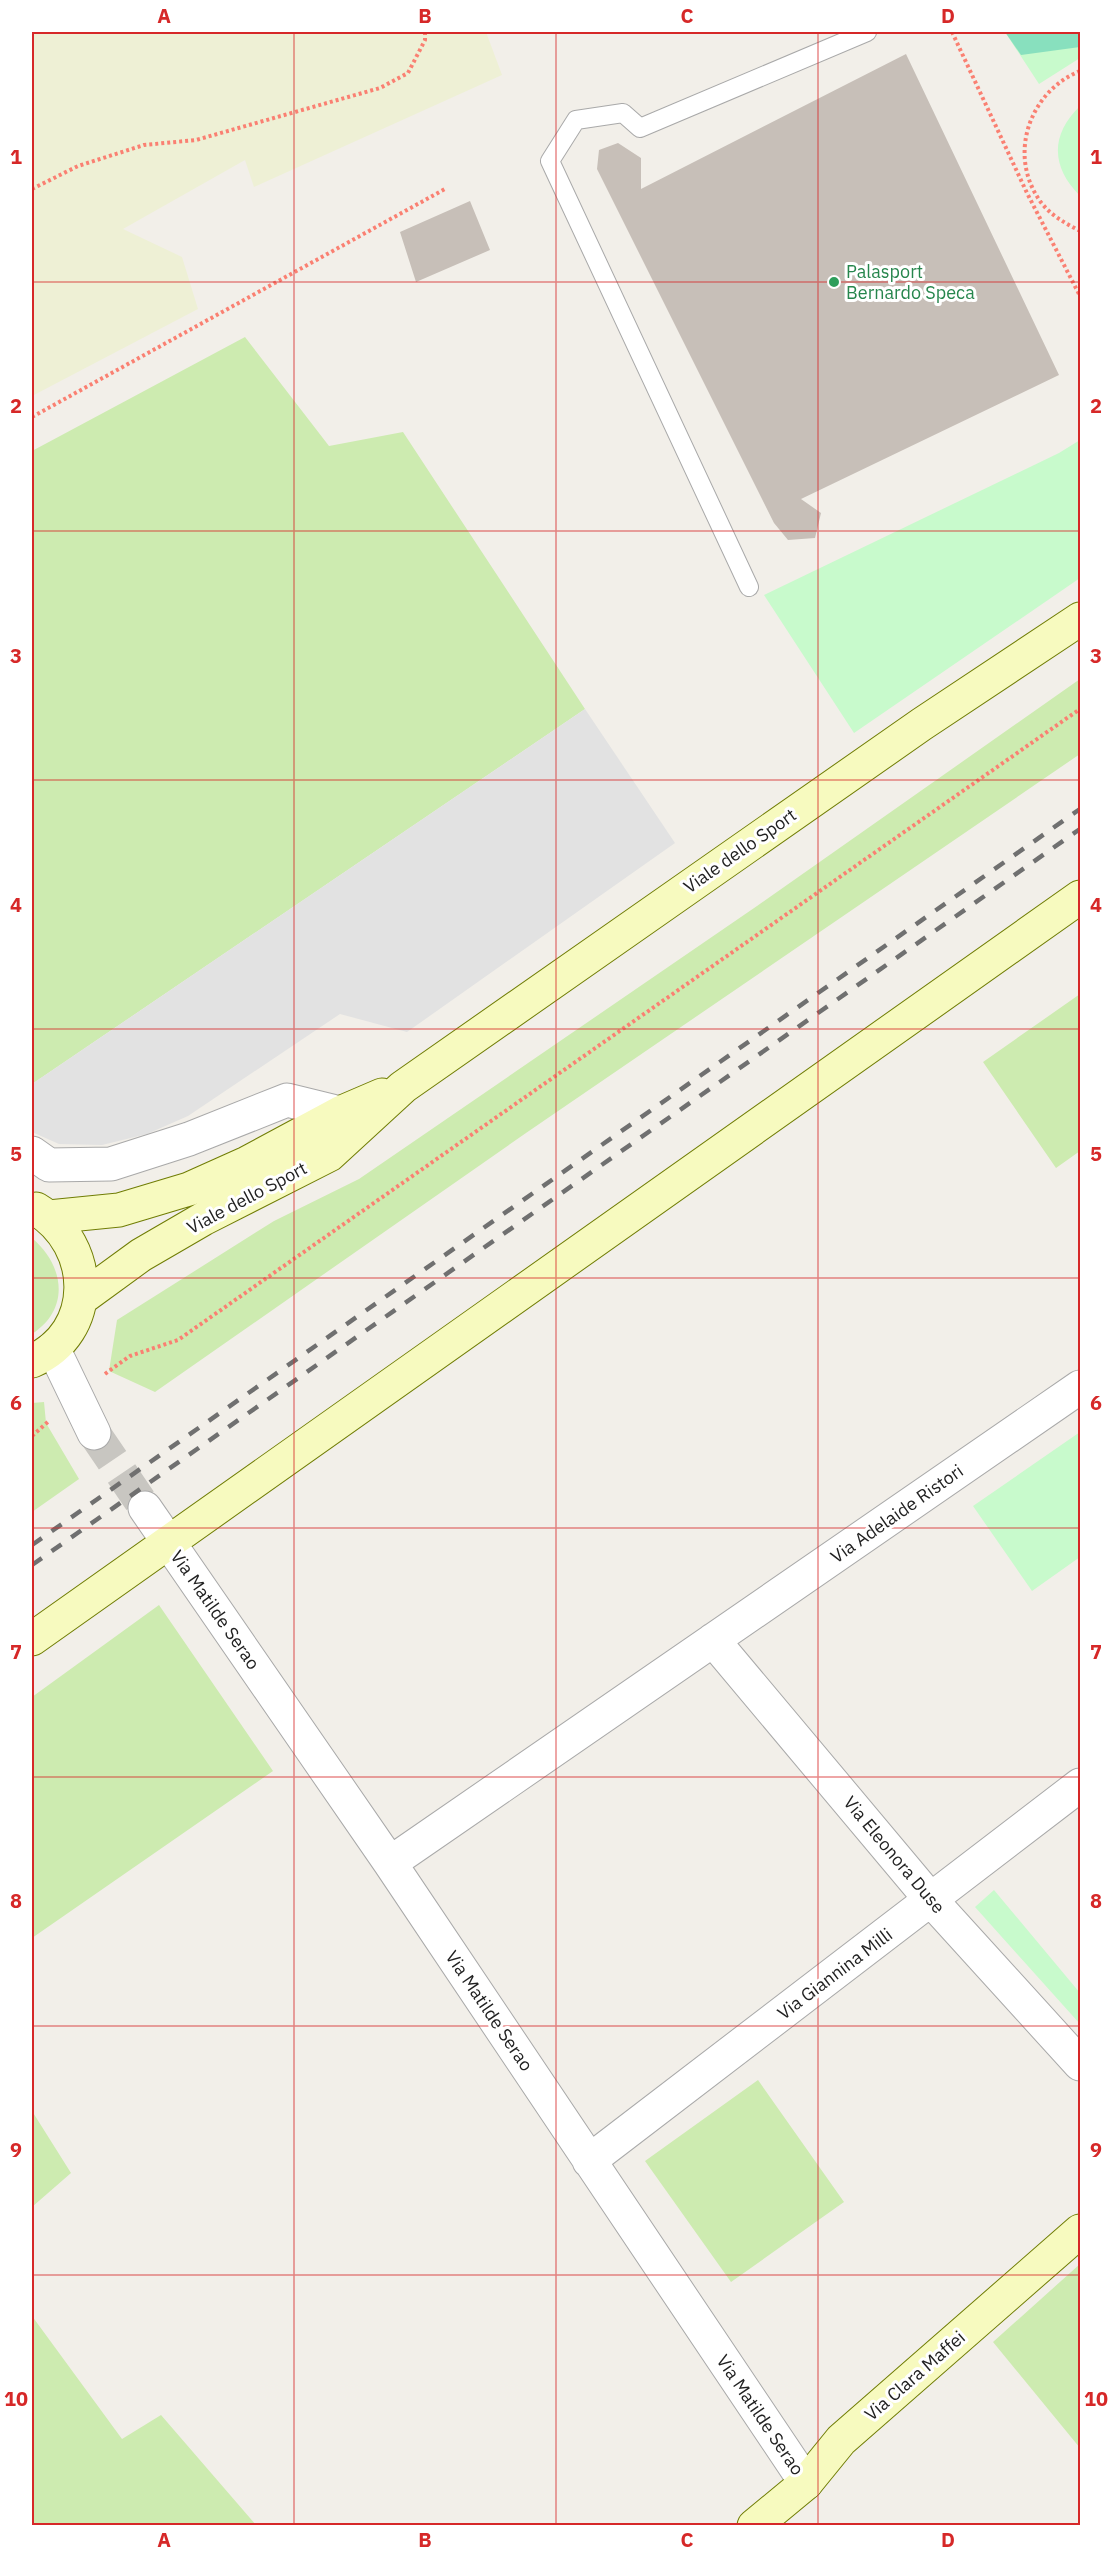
<svg xmlns="http://www.w3.org/2000/svg" width="1112" height="2557" font-family="'IBM Plex Sans',sans-serif">
<rect width="100%" height="100%" fill="#f2efe9"/>
<path fill="#eef0d5" d="M32 32H486L502 75 254 187 245 160 123 229 182 257 198 309 32 396Z"/>
<path fill="#cdebb0" d="M245 337 329 446 403 432 585 709 32 1084V451Z
M1080 679V754L526 1133 155 1392 109 1371 117 1320 274 1221 359 1179 757 906Z
M1080 994V1151L1056 1168 983 1062Z
M32 1238C64 1265 71 1309 32 1334Z
M44 1402 46 1423 79 1479 32 1512V1403Z
M159 1605 273 1771 32 1938V1697Z
M758 2080 844 2202 731 2282 645 2161Z
M32 2111 71 2173 32 2207Z
M1080 2264V2448L993 2342Z
M32 2316 122 2439 161 2415 256 2525H32Z"/>
<path fill="#c8facc" d="M1005 32H1080V58L1039 84Z
M1080 106V196C1051 167 1050 135 1080 106Z
M1080 440V578L854 733 764 595 1059 453Z
M1080 1432V1557L1032 1591 973 1506Z
M994 1890 1080 1993V2024L975 1907Z"/>
<path fill="#88e0be" d="M1005 32H1080V47L1021 55Z"/>
<path fill="#e2e2e2" d="M585 709 675 843 407 1032 340 1014 188 1116 147 1134 102 1145 59 1144 32 1132V1084Z"/>
<path fill="#c7bfb8" d="M906 54 1059 375 801 499 821 513 815 538 788 540 774 523 597 169 599 150 618 143 641 158V189Z
M470 201 490 250 416 282 400 232Z"/>
<g fill="none" stroke-linecap="round" stroke-linejoin="round">
<path stroke="#c8c6c1" stroke-width="33" stroke-dasharray="33 16" stroke-linecap="butt" d="M94 1433 145 1508"/>
<defs>
<path id="lane" d="M749 587 550 161 576 120 623 113 640 128 867 32"/>
<path id="street" d="M32 1153 49 1165 111 1164 189 1139 287 1100 340 1113
M53 1348 94 1433
M145 1508 390 1863 806 2483
M713 1640 931 1900 1080 2064
M390 1863 1080 1387
M589 2161 1080 1785"/>
<path id="secondary" d="M49 1217 119 1210 189 1189 247 1163 340 1113 382 1095
M82 1298 141 1255 203 1219 329 1155 403 1087 922 724 1080 619
M32 1361C97 1333 96 1245 36 1209
M32 1639 1080 897
M754 2526 806 2483 841 2440 1080 2231"/>
</defs>
<use href="#lane" stroke="#a9a9a9" stroke-width="20"/>
<use href="#street" stroke="#a9a9a9" stroke-width="35"/>
<use href="#secondary" stroke="#707d05" stroke-width="35"/>
<path stroke="#fa8072" stroke-width="4" stroke-dasharray="3 3" stroke-linecap="butt" d="M952 32 1027 193 1080 296
M1080 71C1030 91 1007 154 1040 201 1050 215 1065 223 1080 231
M32 189 78 166 144 145 196 140 380 88 408 73 425 40V32
M32 417 445 189
M105 1374 130 1356 178 1340 1080 709
M32 1436 49 1421"/>
<use href="#lane" stroke="#fff" stroke-width="18"/>
<use href="#street" stroke="#fff" stroke-width="33"/>
<use href="#secondary" stroke="#f7fabf" stroke-width="33"/>
<path stroke="#707070" stroke-width="4.5" stroke-dasharray="12 12" stroke-linecap="butt" d="M32 1545 1080 809
M32 1565 1080 829"/>
</g>
<path fill="none" stroke="#d62828" stroke-width="1.5" stroke-opacity="0.55" d="M294 32V2526M556 32V2526M818 32V2526M32 282H1080M32 531H1080M32 780H1080M32 1029H1080M32 1278H1080M32 1528H1080M32 1777H1080M32 2026H1080M32 2275H1080"/>
<circle fill="#2e9e5b" stroke="#fff" stroke-width="2" cx="834" cy="282" r="6"/>
<g text-anchor="middle" stroke-width="6" stroke-linejoin="round" paint-order="stroke">
<g font-size="18" fill="#27864d" stroke="#fff" text-anchor="start">
<text x="846" y="278">Palasport<tspan x="846" dy="21">Bernardo Speca</tspan></text>
</g>
<g font-size="18" fill="#222" stroke="#fff">
<text transform="translate(740 851) rotate(-35)" y="6">Viale dello Sport</text>
<text transform="translate(247 1198) rotate(-28)" y="6">Viale dello Sport</text>
<text transform="translate(897 1514) rotate(-35)" y="6">Via Adelaide Ristori</text>
<text transform="translate(215 1610) rotate(55)" y="6">Via Matilde Serao</text>
<text transform="translate(894 1855) rotate(50)" y="6">Via Eleonora Duse</text>
<text transform="translate(835 1974) rotate(-37)" y="6">Via Giannina Milli</text>
<text transform="translate(489 2011) rotate(56)" y="6">Via Matilde Serao</text>
<text transform="translate(915 2376) rotate(-41)" y="6">Via Clara Maffei</text>
<text transform="translate(760 2415) rotate(56)" y="6">Via Matilde Serao</text>
</g>
</g>
<rect width="1112" height="2557" fill="none" stroke="#ffffff" stroke-width="66"/>
<rect x="33" y="33" width="1046" height="2491" fill="none" stroke="#d62828" stroke-width="2"/>
<g font-size="20" text-anchor="middle" font-weight="bold" fill="#d62828">
<text x="164" y="23">A</text>
<text x="425" y="23">B</text>
<text x="687" y="23">C</text>
<text x="948" y="23">D</text>
<text x="16" y="164">1</text>
<text x="1096" y="164">1</text>
<text x="16" y="413">2</text>
<text x="1096" y="413">2</text>
<text x="16" y="663">3</text>
<text x="1096" y="663">3</text>
<text x="16" y="912">4</text>
<text x="1096" y="912">4</text>
<text x="16" y="1161">5</text>
<text x="1096" y="1161">5</text>
<text x="16" y="1410">6</text>
<text x="1096" y="1410">6</text>
<text x="16" y="1659">7</text>
<text x="1096" y="1659">7</text>
<text x="16" y="1908">8</text>
<text x="1096" y="1908">8</text>
<text x="16" y="2157">9</text>
<text x="1096" y="2157">9</text>
<text x="16" y="2406">10</text>
<text x="1096" y="2406">10</text>
<text x="164" y="2547">A</text>
<text x="425" y="2547">B</text>
<text x="687" y="2547">C</text>
<text x="948" y="2547">D</text>
</g>
</svg>
